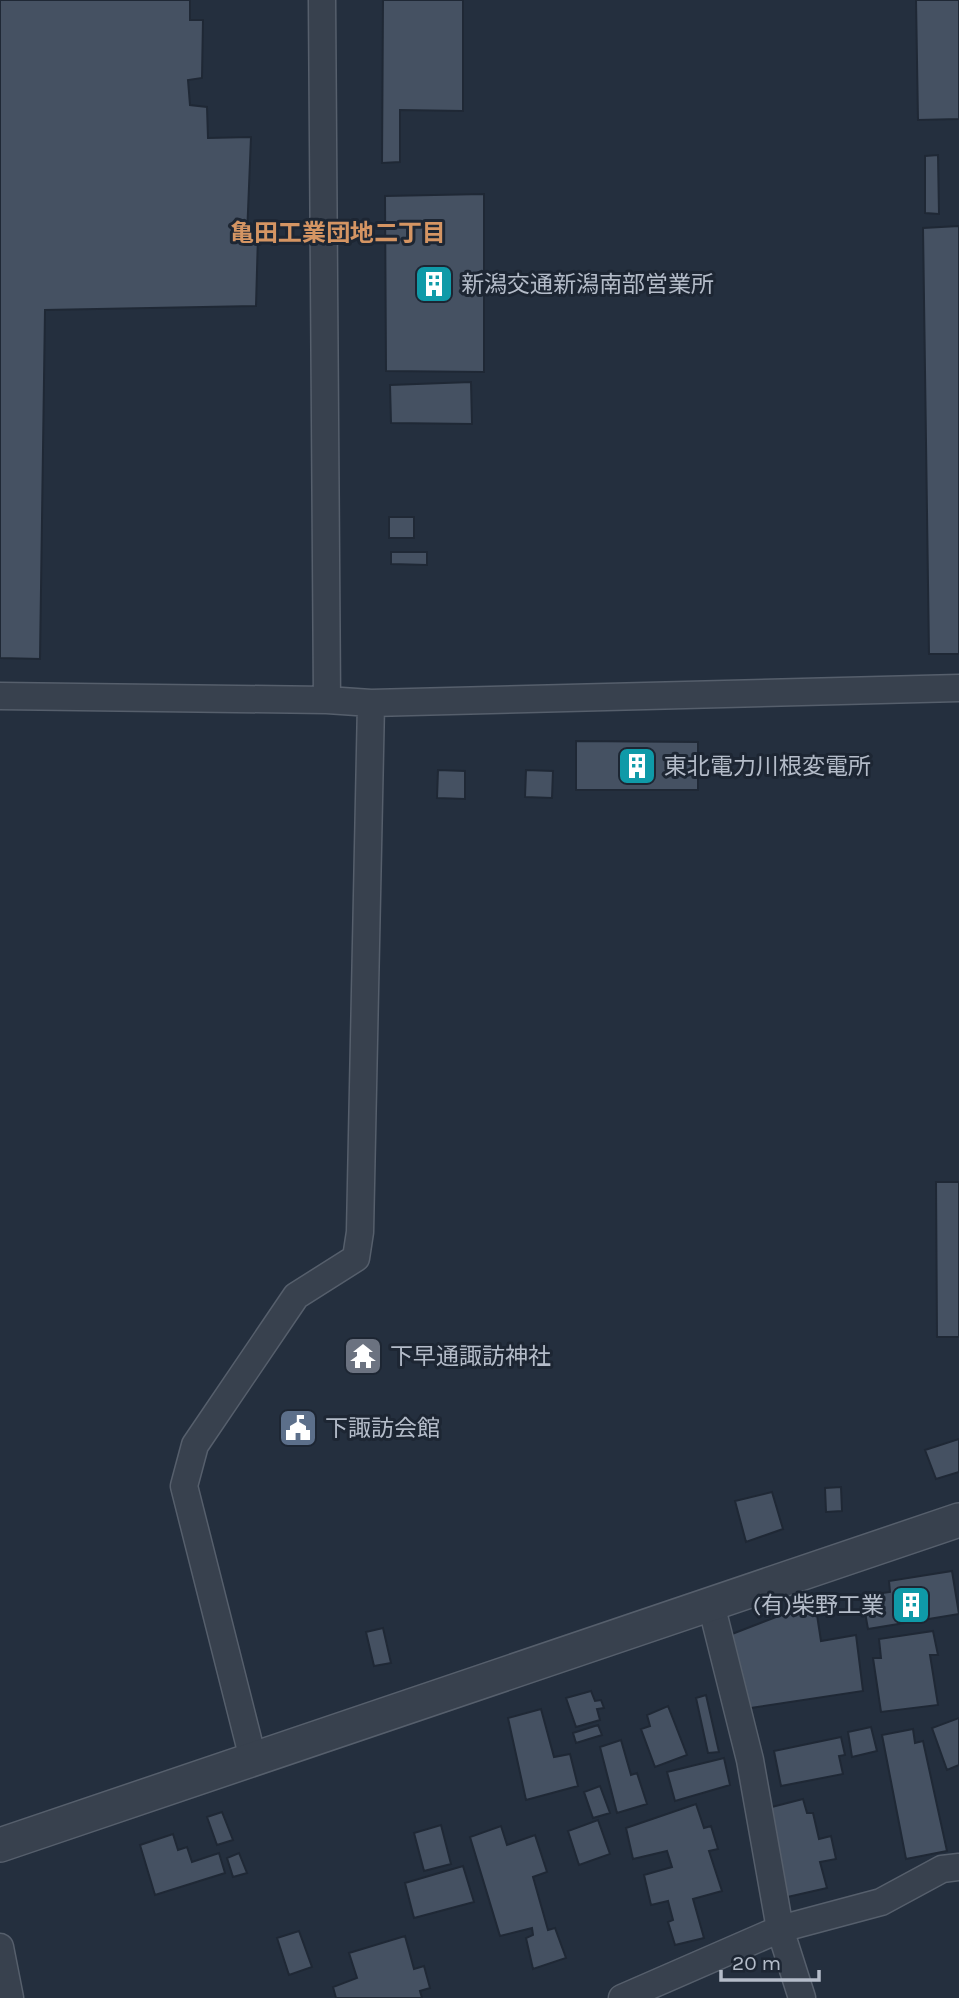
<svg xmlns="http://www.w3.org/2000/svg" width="959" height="1998" font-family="Karla,'Noto Sans JP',sans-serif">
<rect width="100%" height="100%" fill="#242f3e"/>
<path fill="#455162" stroke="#1f2835" stroke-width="2" d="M0 0H190V20H203L202 78 188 80 190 105 207 107 208 138 251 137 247 236 258 235 256 306 45 310 40 659 0 658Z
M383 0H463V111L400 110V162L382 163Z
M916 0H959V119L918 120Z
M938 155 939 214 925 213V156Z
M484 194V372L386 371 385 196Z
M959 226V654H929L923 228Z
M471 382 472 424 391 423 390 385Z
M389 517H414V538H389Z
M391 552H427V565L391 564Z
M576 741 698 742V790H576Z
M438 770 465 771V799L437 798Z
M526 770 553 771 552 798 525 797Z
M936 1182H959V1337H937Z
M959 1439V1472L936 1479 925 1450Z
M841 1487 842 1511 826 1512 825 1488Z
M772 1492 783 1529 746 1542 735 1501Z
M952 1571 959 1614 868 1629 862 1596 890 1592 889 1581Z
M815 1602 821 1641 856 1635 863 1691 744 1709 732 1634Z
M383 1628 391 1663 374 1666 366 1632Z
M933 1631 938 1655H930L938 1705 881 1712 873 1658H881L879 1639Z
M591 1691 595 1701 601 1700 604 1708 597 1709 600 1720 576 1727 566 1698Z
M706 1695 719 1752 708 1753 696 1698Z
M668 1706 687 1755 655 1767 641 1729 650 1726 647 1715Z
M541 1709 554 1757 570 1754 578 1786 526 1800 508 1718Z
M959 1718V1765L947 1770 932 1728Z
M598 1725 602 1735 576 1743 573 1733Z
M871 1727 877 1751 852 1757 848 1732Z
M913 1729 915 1743 923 1741 947 1851 906 1859 882 1735Z
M841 1737 845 1755 839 1756 843 1774 781 1786 774 1751Z
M621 1740 631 1775 637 1773 647 1804 617 1813 600 1747Z
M724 1758 730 1785 675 1801 667 1772Z
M600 1786 610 1813 593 1818 584 1792Z
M803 1799 807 1813H813L819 1839 831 1836 836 1859 820 1862 827 1888 783 1898 764 1809Z
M696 1804 704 1828 711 1826 718 1849 709 1851 722 1891 693 1899 704 1938 675 1945 668 1922 673 1920 668 1901 651 1905 644 1875 672 1867 667 1851 633 1859 626 1828Z
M222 1812 233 1840 217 1845 207 1817Z
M598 1820 610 1854 579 1865 568 1831Z
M441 1825 451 1864 424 1871 414 1833Z
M501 1826 507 1845 535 1835 547 1872 533 1877 548 1930 555 1928 566 1958 533 1969 526 1938 533 1935 532 1928 500 1936 470 1837Z
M173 1834 178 1850 187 1847 192 1862 219 1853 225 1873 155 1895 140 1845Z
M239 1853 247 1873 233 1877 227 1858Z
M463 1866 474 1902 414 1918 405 1883Z
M299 1931 312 1967 289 1975 277 1938Z
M405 1936 414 1969 424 1966 430 1988 420 1991 422 1998H336L333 1987 357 1978 349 1953Z"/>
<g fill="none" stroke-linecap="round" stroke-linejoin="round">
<defs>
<path id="minor" d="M322 0 327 700
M0 696 327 700 371 703 959 688
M711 1604 750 1760 780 1929 802 1998
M253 1759 184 1486 195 1445 296 1296 356 1258 360 1232 371 703
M0 1947 10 1998
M622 1998 780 1929 881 1902 942 1869 959 1867"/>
<path id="tertiary" d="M0 1845 959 1520"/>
</defs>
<use href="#minor" stroke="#565f6c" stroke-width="29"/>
<use href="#tertiary" stroke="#565f6c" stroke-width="36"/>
<use href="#minor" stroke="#38414e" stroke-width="26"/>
<use href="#tertiary" stroke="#38414e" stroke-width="33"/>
</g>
<defs>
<symbol id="building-square" viewBox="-11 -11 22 22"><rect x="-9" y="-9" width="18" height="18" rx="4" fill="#0f9aa8" stroke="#1d2633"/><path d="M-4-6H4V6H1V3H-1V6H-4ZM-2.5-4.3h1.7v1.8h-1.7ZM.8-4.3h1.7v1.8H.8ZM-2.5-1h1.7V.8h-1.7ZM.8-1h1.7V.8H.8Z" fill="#fff"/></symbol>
<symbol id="temple-square" viewBox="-11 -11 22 22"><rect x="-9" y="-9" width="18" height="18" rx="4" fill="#6b7280" stroke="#1d2633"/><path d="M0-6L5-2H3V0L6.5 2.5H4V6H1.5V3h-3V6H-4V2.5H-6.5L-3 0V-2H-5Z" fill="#fff"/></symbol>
<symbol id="civic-square" viewBox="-11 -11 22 22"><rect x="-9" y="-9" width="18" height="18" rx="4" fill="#5c6f8a" stroke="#1d2633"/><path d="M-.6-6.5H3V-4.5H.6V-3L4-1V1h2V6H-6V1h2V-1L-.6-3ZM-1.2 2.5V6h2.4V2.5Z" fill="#fff"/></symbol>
</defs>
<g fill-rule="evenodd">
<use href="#building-square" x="412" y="262" width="44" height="44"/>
<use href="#building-square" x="615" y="744" width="44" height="44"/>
<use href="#temple-square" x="341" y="1334" width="44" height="44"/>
<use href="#civic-square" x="276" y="1406" width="44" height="44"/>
<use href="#building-square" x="889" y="1583" width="44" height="44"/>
</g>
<g text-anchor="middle" stroke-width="6" stroke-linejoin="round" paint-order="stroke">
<g font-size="23" fill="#b4bcc9" stroke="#1d2633" text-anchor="start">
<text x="461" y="292">新潟交通新潟南部営業所</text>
<text x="664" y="774">東北電力川根変電所</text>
<text x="390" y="1364">下早通諏訪神社</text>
<text x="325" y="1436">下諏訪会館</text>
<text x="884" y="1613" text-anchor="end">(有)柴野工業</text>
</g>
<g font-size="24" font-weight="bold" fill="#d59563" stroke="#1d2633">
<text x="338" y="241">亀田工業団地二丁目</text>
</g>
</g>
<path d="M721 1970v10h98v-10" fill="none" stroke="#b4bcc9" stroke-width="3.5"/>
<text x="732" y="1970" font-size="21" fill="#b4bcc9" stroke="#1d2633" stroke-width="5" paint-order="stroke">20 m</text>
</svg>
